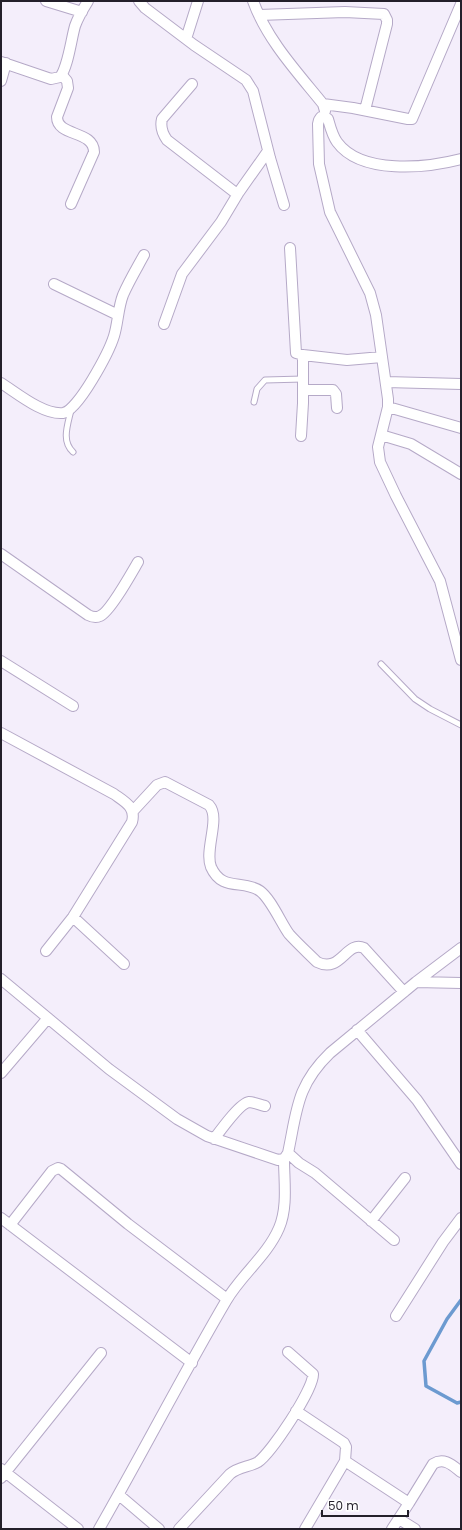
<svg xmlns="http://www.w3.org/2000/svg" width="462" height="1530" font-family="Poppins,sans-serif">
<rect width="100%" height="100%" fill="#f4eefb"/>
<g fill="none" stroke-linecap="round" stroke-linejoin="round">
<path stroke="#6c9ad0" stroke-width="3.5" d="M461 1300 447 1319 424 1361 426 1386 457 1403 461 1402"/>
<defs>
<path id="service" d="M254 402 257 389 265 380 303 379
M71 410C68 424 61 441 73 452
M381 664 415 699 430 709 461 725"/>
<path id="minor" d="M46 1 82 12
M139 1 145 8 194 45 246 80 253 91 270 158 284 205
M253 1C267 40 298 73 323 104L325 111
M259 15 345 12 384 14 387 20V24L365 110
M186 39 198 1
M1 62 51 79 60 77C68 67 71 40 75 26 78 17 83 9 88 1
M62 75 67 81 68 88 57 117C57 137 94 130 94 152L71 204
M1 81 6 63
M192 84 162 119C160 127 162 133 167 140L237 194
M323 104 353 108 408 119H412L461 4
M461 159C426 168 361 175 337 142 332 135 330 126 328 119L325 117H321L319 120 318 124 319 164 330 212 370 293 376 315 388 399V407L378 447 380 462 396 496 440 581 461 660
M290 248 296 353 303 355 347 360 382 357
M54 284 118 315
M164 324 182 274 221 222 239 192 268 151
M386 382 461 384
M1 383C17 393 43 415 63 413 78 411 109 352 114 336 118 323 118 308 123 295 129 281 137 268 144 255
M303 390H333L336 394 337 408
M388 407 461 428
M381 435 411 444 461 474
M301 436 303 403V355
M1 554 88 615C92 617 96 618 100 616 110 612 132 572 138 562
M1 661 73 706
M1 733 114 794C125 802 136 807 132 822L73 917 46 951
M133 811 157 785 165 782 209 805C221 818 204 850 211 867 222 892 243 879 260 891 271 899 281 923 289 934 298 944 308 953 317 962 341 974 346 940 364 948L404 992
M73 917 124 964
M1 979 109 1069 177 1119 207 1136 278 1160 284 1159 288 1153C297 1111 296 1086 330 1053L416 982 461 948
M416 982 461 983
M357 1030 417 1100 461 1164
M1 1073 48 1018
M214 1139C220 1131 240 1103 249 1102 254 1102 260 1105 265 1106
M288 1153 299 1163 315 1173 394 1240
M1 1218 192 1363
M371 1221 405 1178
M10 1225 52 1171 58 1168 61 1169 128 1224 227 1299
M396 1316 443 1242 461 1218
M296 1411 344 1443 346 1447 345 1461 305 1529
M345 1461 409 1503 392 1529
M1 1469 78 1529
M1 1478 101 1353
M119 1495 159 1529
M409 1503 433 1464C444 1457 452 1465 461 1472
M399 1519 415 1529
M99 1529C142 1454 182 1376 226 1301 241 1275 267 1256 279 1228 288 1207 284 1181 284 1159
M179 1529 230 1474C238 1467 249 1467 258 1462 271 1453 314 1389 313 1374L288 1352"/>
</defs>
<use href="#service" stroke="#b5a9c7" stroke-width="7"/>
<use href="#minor" stroke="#b5a9c7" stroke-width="12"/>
<use href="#service" stroke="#fff" stroke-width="5"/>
<use href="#minor" stroke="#fff" stroke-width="10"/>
</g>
<rect width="462" height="1530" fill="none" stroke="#231f2a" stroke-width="4"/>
<path d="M322 1510v6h86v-6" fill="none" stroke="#231f2a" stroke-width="2"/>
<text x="328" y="1510" font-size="12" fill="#231f2a" stroke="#ffffff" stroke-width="3" paint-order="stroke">50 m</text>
</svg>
